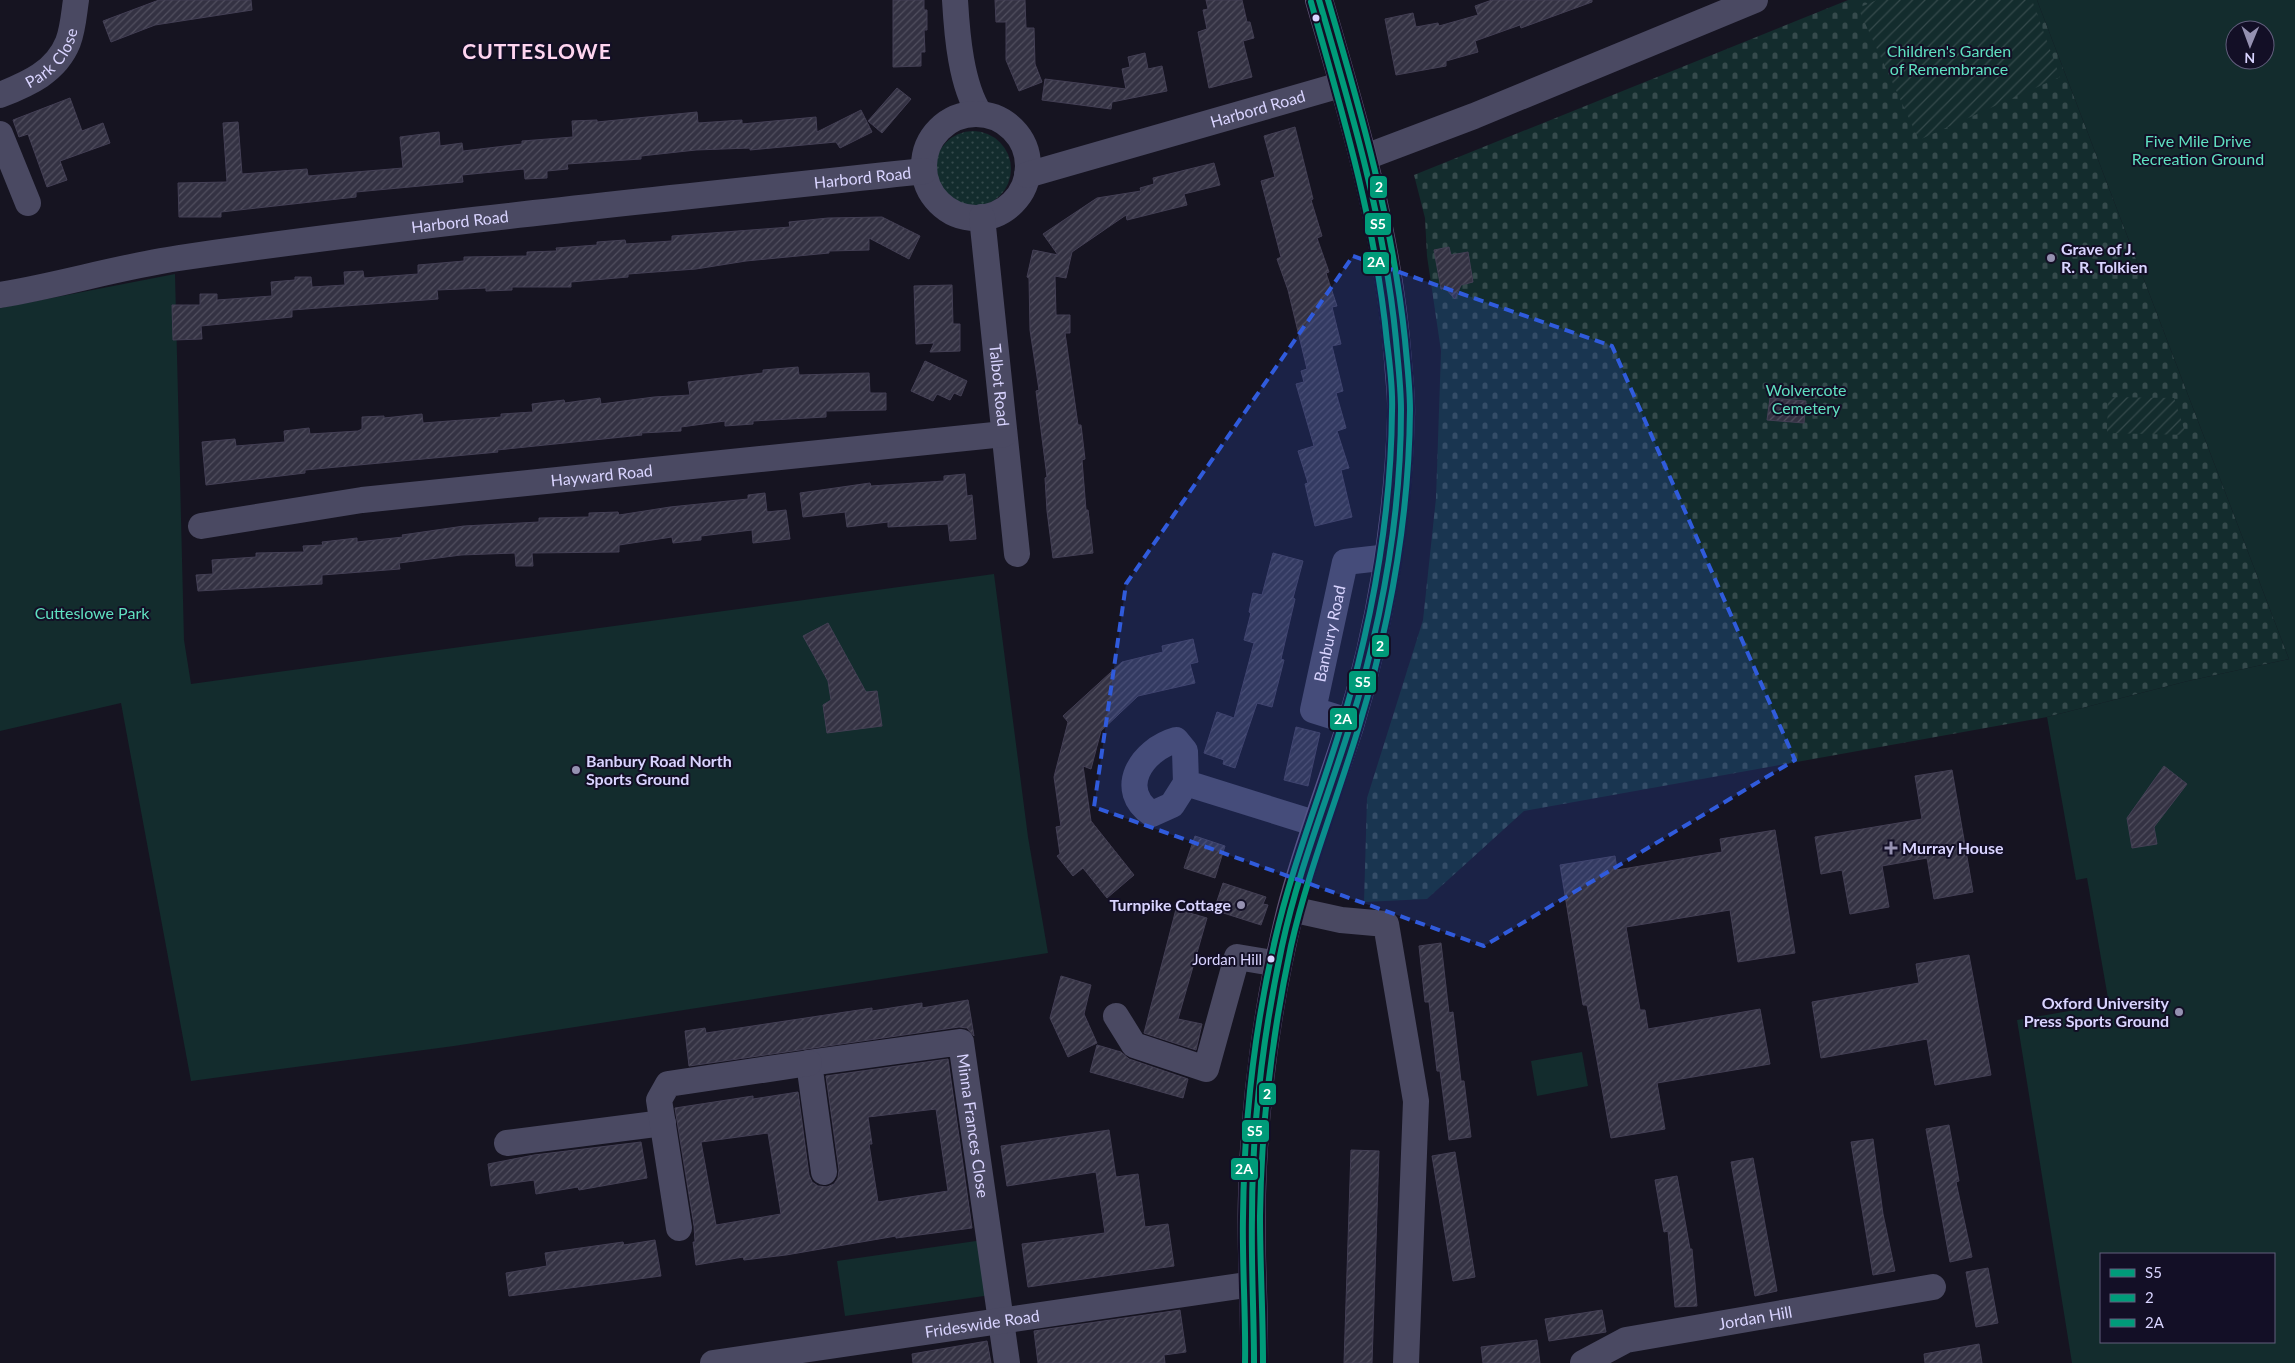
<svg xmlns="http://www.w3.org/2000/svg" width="2295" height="1363" font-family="Lato,sans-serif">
<defs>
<pattern id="grass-dots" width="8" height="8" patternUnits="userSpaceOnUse" patternTransform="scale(1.25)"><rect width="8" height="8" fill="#132c2d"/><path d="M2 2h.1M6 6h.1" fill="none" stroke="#354a4c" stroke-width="1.8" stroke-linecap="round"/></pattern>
<pattern id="cemetery-stones" width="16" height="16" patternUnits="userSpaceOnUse" patternTransform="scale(1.25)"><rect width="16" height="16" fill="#132c2d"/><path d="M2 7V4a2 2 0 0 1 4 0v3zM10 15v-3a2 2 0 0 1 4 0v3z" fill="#354a4c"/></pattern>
<pattern id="garden-furrows" width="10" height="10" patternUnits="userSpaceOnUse" patternTransform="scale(1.25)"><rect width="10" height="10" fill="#132c2d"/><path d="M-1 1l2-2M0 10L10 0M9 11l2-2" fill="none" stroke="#354a4c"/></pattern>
<pattern id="building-hatch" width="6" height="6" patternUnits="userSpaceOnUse" patternTransform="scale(1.25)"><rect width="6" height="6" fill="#343243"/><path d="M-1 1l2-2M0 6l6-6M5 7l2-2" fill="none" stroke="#514f5f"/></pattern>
</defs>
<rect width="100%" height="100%" fill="#161421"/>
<path fill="url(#grass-dots)" d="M935 169a38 38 0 1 1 76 0a38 38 0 1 1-76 0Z"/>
<path fill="url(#cemetery-stones)" d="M1848 0H2037L2289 659 2188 681 2047 717 1524 811 1427 899 1364 902 1367 798 1423 620 1436 498 1441 351 1427 256 1425 218 1414 175Z"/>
<path fill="#132c2d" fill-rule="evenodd" d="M2037 0H2295V1363H2072L2017 1020 2109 1004 2087 878 2076 880 2047 717 2188 681 2289 659ZM2235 30H2265V60H2235ZM2101 1254H2274V1342H2101Z
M175 274 184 640 191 684 994 574 1028 837 1048 953 454 1046 191 1081 121 703 0 731V308Z
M1582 1052 1588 1086 1537 1096 1531 1061Z
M983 1240 991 1295 845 1316 837 1261Z"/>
<path fill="url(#garden-furrows)" d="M1877 0H2032L2060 77 1919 140 1858 8Z
M2108 397 2174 398 2186 435 2107 433Z"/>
<path fill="url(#building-hatch)" stroke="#433f54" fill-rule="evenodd" d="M159 0H251L252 10 155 25 111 42 103 21Z
M893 0H924V10H927V30H924L925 52H921V66L893 67Z
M995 0H1025L1026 28H1034L1035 64 1042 82 1019 91 1006 60V22H996Z
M1206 0H1242L1247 22H1250L1254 38 1243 41 1252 77 1209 88 1198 32 1207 29 1203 10 1208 9Z
M1492 0H1592V2L1521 28 1520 25 1475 41 1478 52 1446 61V66L1396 75 1385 19 1413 13 1416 27 1438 23 1439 26 1478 15 1475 6Z
M1145 53 1148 69 1162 66 1167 91 1112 102 1111 109 1042 100 1045 79 1126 89 1122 69 1130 67 1128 57Z
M897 88 911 99 882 133 868 121Z
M70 98 82 131 103 123 110 143 60 161 67 180 47 187 28 134 19 137 13 120Z
M861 110 872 132 840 148 836 142 750 150V148L696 150 641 156V159L567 164 568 169 547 171V178L525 179 524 169 462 175 463 182 356 192V197L221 212V217H179L178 183 227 182 223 123 238 122 242 174 307 169 308 176 403 168 400 137 439 132 440 146 462 143 463 151 522 144V141L573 137 572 121 597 120V122L697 112 698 123 742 120V124L816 117 817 132Z
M1295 127 1313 199 1311 200 1322 236 1317 238 1329 272 1326 273 1337 306 1332 307 1341 344 1332 346 1343 391 1336 393 1346 428 1337 431 1349 468 1341 470 1352 517 1315 526 1305 484 1308 483 1298 451 1314 446 1296 384 1304 382 1301 371 1307 369 1288 290 1277 259 1281 257 1261 181 1275 177 1264 136Z
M1214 163 1220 185 1184 194 1187 205 1127 220 1126 215 1072 252 1066 278 1055 276 1056 315H1070V333H1065L1078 425H1081L1085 459 1082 460 1086 510H1088L1093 553 1053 558 1047 511 1045 478 1047 477 1036 391 1039 390 1030 330 1029 278 1027 277 1033 250 1058 255 1043 234 1097 198 1141 191 1140 188 1154 184 1153 178Z
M882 217 920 236 909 259 869 238V250L829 251V253L746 261 696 269 628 274V277L571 282V287H512V290L486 291V288L437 290 438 299 292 310V317L201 326 202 339 173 340 172 305H200V294H217V300L272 296 271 282 295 280V277H311L312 287 345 285 344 272 363 271 364 278 418 274V265L464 261V257L527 256V252L557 251 556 248 597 245V242L625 240 626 244 672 241V236L790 227 789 222 828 218Z
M1449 247 1451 255 1468 252 1473 282 1461 285 1455 299 1445 288 1441 289 1434 250Z
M952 285 953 324H960V351L930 352 934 343 916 344 914 286Z
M925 361 967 381 961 396 954 393 950 400 937 394 933 401 911 391Z
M798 367 799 375 869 373 870 393H886V410L826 411V417L753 421V424L725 426V421L681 427V431L641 433 642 435 497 450 498 452 305 470V473L206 485 202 442 235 439 236 446 285 442 284 431 309 428 310 434 358 431 362 429V417L384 416V418L422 414 423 423 501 417V414L533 412 532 404 564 400 565 403 600 398 601 404 654 397 690 395 688 382 763 373V370Z
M1770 398 1806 401 1804 423 1767 420Z
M965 474 967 496 972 495 976 539 950 541 948 524 888 527V522L847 527 845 512 803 517 800 493 870 483 871 486 944 481V476Z
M765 493 767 512 786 510 790 539 753 543 752 530 701 536V540L673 543 672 537 619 545V552L532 553 533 566H516L515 553 461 555 399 563 400 569 322 575V584L198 591 196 575 213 574 212 560 256 557V553L304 552 303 546 323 545 322 542 357 538V542L403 537 402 535 464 526 539 522V518L589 517V513L618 512 619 515 670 507 748 499V495Z
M1273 553 1303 561 1293 598 1295 599 1281 659 1284 660 1272 707 1257 703 1235 768 1223 764 1224 760 1204 753 1217 712 1234 718 1254 643 1244 640 1251 613 1249 612 1253 593 1262 595Z
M828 623 866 692 877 691 882 726 827 733 823 705 831 700 828 681 803 636Z
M1193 639 1198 662 1190 664 1195 683 1138 696 1101 731 1091 769 1083 766 1091 821 1134 875 1107 898 1083 868 1073 876 1057 856 1060 854 1056 827 1061 826 1054 777 1068 722 1063 716 1122 662 1163 652 1162 646Z
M1296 727 1320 733 1308 786 1284 780Z
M2164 766 2187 784 2154 827 2157 844 2132 848 2127 818Z
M1952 770 1973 892 1934 899 1927 858 1882 866 1889 907 1850 914 1842 870 1821 874 1815 837 1922 819 1915 776Z
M1775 830 1795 953 1738 962 1730 910 1626 927 1640 1010H1645L1648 1029 1760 1009 1770 1064 1657 1083 1665 1129 1611 1138 1587 1005H1583L1560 865 1615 856 1617 870 1722 852 1720 839Z
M1195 836 1225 846 1215 878 1184 868Z
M1223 883 1266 897 1263 904 1268 905 1261 925 1214 910Z
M1176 909 1207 918 1178 1019 1202 1024 1196 1050 1144 1033Z
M1441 943 1449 1013 1453 1012 1461 1081H1464L1471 1137 1449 1140 1440 1071H1437L1429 1002H1425L1419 946Z
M1969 955 1991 1075 1935 1085 1927 1039 1821 1058 1812 1002 1919 983 1916 964Z
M1061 976 1091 985 1084 1014 1097 1043 1068 1057 1050 1018Z
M968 1000 974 1036 967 1028 959 1027 689 1066 685 1031 705 1028 706 1033 872 1008V1011L922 1003V1008Z
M1097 1045 1121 1052 1129 1059 1188 1079 1183 1098 1090 1072Z
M948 1059 972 1228 896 1238V1236L786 1255 744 1260 743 1257 696 1265 693 1242H695L694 1226 675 1108 753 1096V1099L798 1092 809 1175 812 1182 818 1186 827 1187 834 1184 838 1178 839 1170 826 1076ZM936 1109 948 1191 878 1202 869 1144H872L868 1117ZM768 1133 781 1214 716 1225 701 1142Z
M1949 1125 1959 1181 1956 1182 1972 1257 1950 1262 1926 1129Z
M1109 1130 1116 1177 1138 1174 1145 1227 1168 1224 1174 1266 1028 1287 1022 1244 1105 1233 1096 1172 1007 1186 1001 1146Z
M1873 1139 1883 1214 1895 1271 1873 1275 1851 1142Z
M641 1142 647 1178 579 1190 578 1187 536 1194 534 1180 491 1186 488 1164 534 1155Z
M1351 1150 1379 1151 1372 1363H1344Z
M1455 1152 1475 1277 1453 1281 1432 1156Z
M1753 1158 1777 1291 1755 1296 1731 1162Z
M1677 1176 1690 1249H1692L1697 1306 1675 1307 1668 1231 1664 1232 1655 1180Z
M655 1240 661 1276 509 1296 506 1273 547 1266 545 1253 623 1242 624 1245Z
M1988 1268 1998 1323 1976 1327 1966 1272Z
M1180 1310 1186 1352 1164 1355 1165 1363H1038L1034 1331Z
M1602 1310 1606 1332 1549 1341 1545 1319Z
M1537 1340 1540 1363H1483L1481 1347Z
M987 1341 991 1363H913L912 1354Z
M1979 1344 1982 1363H1925L1924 1354Z"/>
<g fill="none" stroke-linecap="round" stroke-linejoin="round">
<g stroke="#4a4962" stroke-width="26">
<path d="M955 0C957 35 961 85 980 114"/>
<path id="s1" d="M0 95C28 84 56 72 68 42 73 29 74 13 76 0"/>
<circle cx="976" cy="166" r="52"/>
<path d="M0 134 28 203"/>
<path d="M1363 158 1474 116 1755 0"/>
<path id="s2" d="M1027 175 1344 84"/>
<path id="s3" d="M982 217 1017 554"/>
<path id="s4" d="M0 295C60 285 119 267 179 258 427 222 676 198 924 171"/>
<path id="s5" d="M201 526 362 500 1004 434"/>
<path id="s6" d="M1351 722 1313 710 1345 562 1389 557"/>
<path d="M1186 783 1185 751 1176 740C1141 750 1116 790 1152 814L1172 805 1186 783 1317 824"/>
<path d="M1291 909 1341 920 1386 924 1416 1101 1406 1363"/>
<path d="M1116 1016 1134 1045 1206 1069 1237 957 1279 964"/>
<path d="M507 1143 663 1123"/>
<path id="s7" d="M824 1172 809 1063 961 1042 1007 1363"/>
<path d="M679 1228 659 1100 668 1084 809 1063"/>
<path id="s8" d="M713 1363 1253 1284"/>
<path id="s9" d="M1583 1363 1626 1340 1933 1287"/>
</g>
<path stroke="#5e5373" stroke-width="28" d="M1254 1363C1255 1307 1250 1251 1252 1195 1254 1103 1268 1001 1290 912 1306 849 1330 788 1350 726 1380 628 1398 519 1401 417 1402 398 1399 379 1398 361 1389 237 1354 119 1319 0"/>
<defs>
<path id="bus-1" d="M1254 1363C1254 1314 1251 1265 1252 1216 1252 1126 1263 1035 1282 946 1298 871 1327 800 1350 726 1381 625 1401 516 1401 410 1401 387 1398 363 1396 340 1385 224 1352 112 1319 0"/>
<path id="bus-2" d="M1263 1363C1263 1314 1260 1265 1260 1216 1261 1126 1272 1035 1291 946 1308 871 1337 800 1359 726 1390 624 1409 516 1410 410 1410 387 1407 363 1405 340 1393 224 1361 112 1328 0"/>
<path id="bus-3" d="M1245 1363C1246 1314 1242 1265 1243 1217 1244 1124 1254 1030 1275 940 1292 865 1321 794 1343 720 1372 621 1391 516 1392 411 1393 388 1390 365 1387 342 1376 226 1343 114 1311 2"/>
</defs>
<use href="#bus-1" stroke="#130f26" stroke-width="10"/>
<use href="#bus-2" stroke="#130f26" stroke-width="10"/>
<use href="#bus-3" stroke="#130f26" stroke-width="10"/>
<use href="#bus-1" stroke="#009b79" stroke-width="6"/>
<use href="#bus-2" stroke="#009b79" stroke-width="6"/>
<use href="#bus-3" stroke="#009b79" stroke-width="6"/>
</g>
<path fill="#305bdc" fill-opacity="0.2" stroke="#305bdc" stroke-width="4" stroke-dasharray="10 6" stroke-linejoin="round" d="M1353 256 1612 346 1795 760 1484 946 1094 807 1126 584Z"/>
<g fill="#d9d4ff" stroke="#130f26" stroke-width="2">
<circle cx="1316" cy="18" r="4.5"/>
<circle cx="1271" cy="959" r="4.5"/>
</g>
<g fill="#9591b1" stroke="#130f26" stroke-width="2">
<circle cx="2051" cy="258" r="5"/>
<circle cx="576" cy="770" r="5"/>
<path d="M1888.5 840.5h5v5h5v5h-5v5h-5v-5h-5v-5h5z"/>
<circle cx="1241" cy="905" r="5"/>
<circle cx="2179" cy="1012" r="5"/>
</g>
<g text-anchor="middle" stroke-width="4" stroke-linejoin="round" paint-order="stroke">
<g font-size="15" fill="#d9d4ff" stroke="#130f26" text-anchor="end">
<text x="1262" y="965">Jordan Hill</text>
</g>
<g font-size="16" fill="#5fe0c0" stroke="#130f26">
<text x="1949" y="57">Children's Garden<tspan x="1949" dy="18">of Remembrance</tspan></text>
<text x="2198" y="147">Five Mile Drive<tspan x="2198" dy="18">Recreation Ground</tspan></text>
<text x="1806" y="396">Wolvercote<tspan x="1806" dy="18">Cemetery</tspan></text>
<text x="92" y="619">Cutteslowe Park</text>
</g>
<g font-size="16" fill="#d9d4ff" stroke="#130f26">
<text dy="6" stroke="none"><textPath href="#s1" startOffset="66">Park Close</textPath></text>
<text dy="6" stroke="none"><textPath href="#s2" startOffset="240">Harbord Road</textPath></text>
<text dy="6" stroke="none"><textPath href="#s4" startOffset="871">Harbord Road</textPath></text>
<text dy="6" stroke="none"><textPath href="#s4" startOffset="466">Harbord Road</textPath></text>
<text dy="6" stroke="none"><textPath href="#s3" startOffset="169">Talbot Road</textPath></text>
<text dy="6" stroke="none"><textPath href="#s5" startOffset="404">Hayward Road</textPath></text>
<text dy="6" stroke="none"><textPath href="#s6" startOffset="118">Banbury Road</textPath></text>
<text dy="6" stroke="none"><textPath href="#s7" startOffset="348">Minna Frances Close</textPath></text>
<text dy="6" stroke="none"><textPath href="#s9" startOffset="180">Jordan Hill</textPath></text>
<text dy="6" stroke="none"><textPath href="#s8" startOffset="272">Frideswide Road</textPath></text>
</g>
<g font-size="16" font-weight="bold" fill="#d9d4ff" stroke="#130f26" text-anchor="start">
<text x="2061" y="255">Grave of J.<tspan x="2061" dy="18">R. R. Tolkien</tspan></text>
<text x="586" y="767">Banbury Road North<tspan x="586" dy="18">Sports Ground</tspan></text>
<text x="1902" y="854">Murray House</text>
<text x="1231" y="911" text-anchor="end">Turnpike Cottage</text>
<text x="2169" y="1009" text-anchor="end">Oxford University<tspan x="2169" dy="18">Press Sports Ground</tspan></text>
</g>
<g font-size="21" font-weight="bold" letter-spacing="1" fill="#ffd6f0" stroke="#130f26">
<text x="537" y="59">CUTTESLOWE</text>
</g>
</g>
<g stroke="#130f26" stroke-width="2">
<rect x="1369" y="175" width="19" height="24" rx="5" fill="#009b79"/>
<rect x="1364" y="212" width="28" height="24" rx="5" fill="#009b79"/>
<rect x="1362" y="251" width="28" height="24" rx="5" fill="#009b79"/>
<rect x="1371" y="634" width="19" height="24" rx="5" fill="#009b79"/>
<rect x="1348" y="670" width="29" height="24" rx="5" fill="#009b79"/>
<rect x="1329" y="707" width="29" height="24" rx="5" fill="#009b79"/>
<rect x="1258" y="1082" width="19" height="24" rx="5" fill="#009b79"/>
<rect x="1241" y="1119" width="29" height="24" rx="5" fill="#009b79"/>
<rect x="1230" y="1157" width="29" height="24" rx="5" fill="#009b79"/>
</g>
<g font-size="14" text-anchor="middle" font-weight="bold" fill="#fff">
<text x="1379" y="192">2</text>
<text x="1378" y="229">S5</text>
<text x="1376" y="267">2A</text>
<text x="1380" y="651">2</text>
<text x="1363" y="687">S5</text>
<text x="1343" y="724">2A</text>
<text x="1267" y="1099">2</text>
<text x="1255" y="1136">S5</text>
<text x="1244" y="1174">2A</text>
</g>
<rect x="2100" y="1253" width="175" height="90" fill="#130f26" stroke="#625e7d"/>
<rect x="2110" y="1269" width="25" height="8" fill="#009b79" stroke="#625e7d"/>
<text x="2145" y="1278" font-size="15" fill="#d9d4ff">S5</text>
<rect x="2110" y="1294" width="25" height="8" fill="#009b79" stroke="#625e7d"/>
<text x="2145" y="1303" font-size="15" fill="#d9d4ff">2</text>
<rect x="2110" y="1319" width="25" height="8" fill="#009b79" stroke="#625e7d"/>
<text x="2145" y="1328" font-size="15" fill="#d9d4ff">2A</text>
<g transform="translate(2250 45) rotate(181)"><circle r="24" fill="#130f26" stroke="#625e7d"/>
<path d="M0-4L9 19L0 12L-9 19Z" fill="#9591b1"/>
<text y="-8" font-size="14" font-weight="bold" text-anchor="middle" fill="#d9d4ff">N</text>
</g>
</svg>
